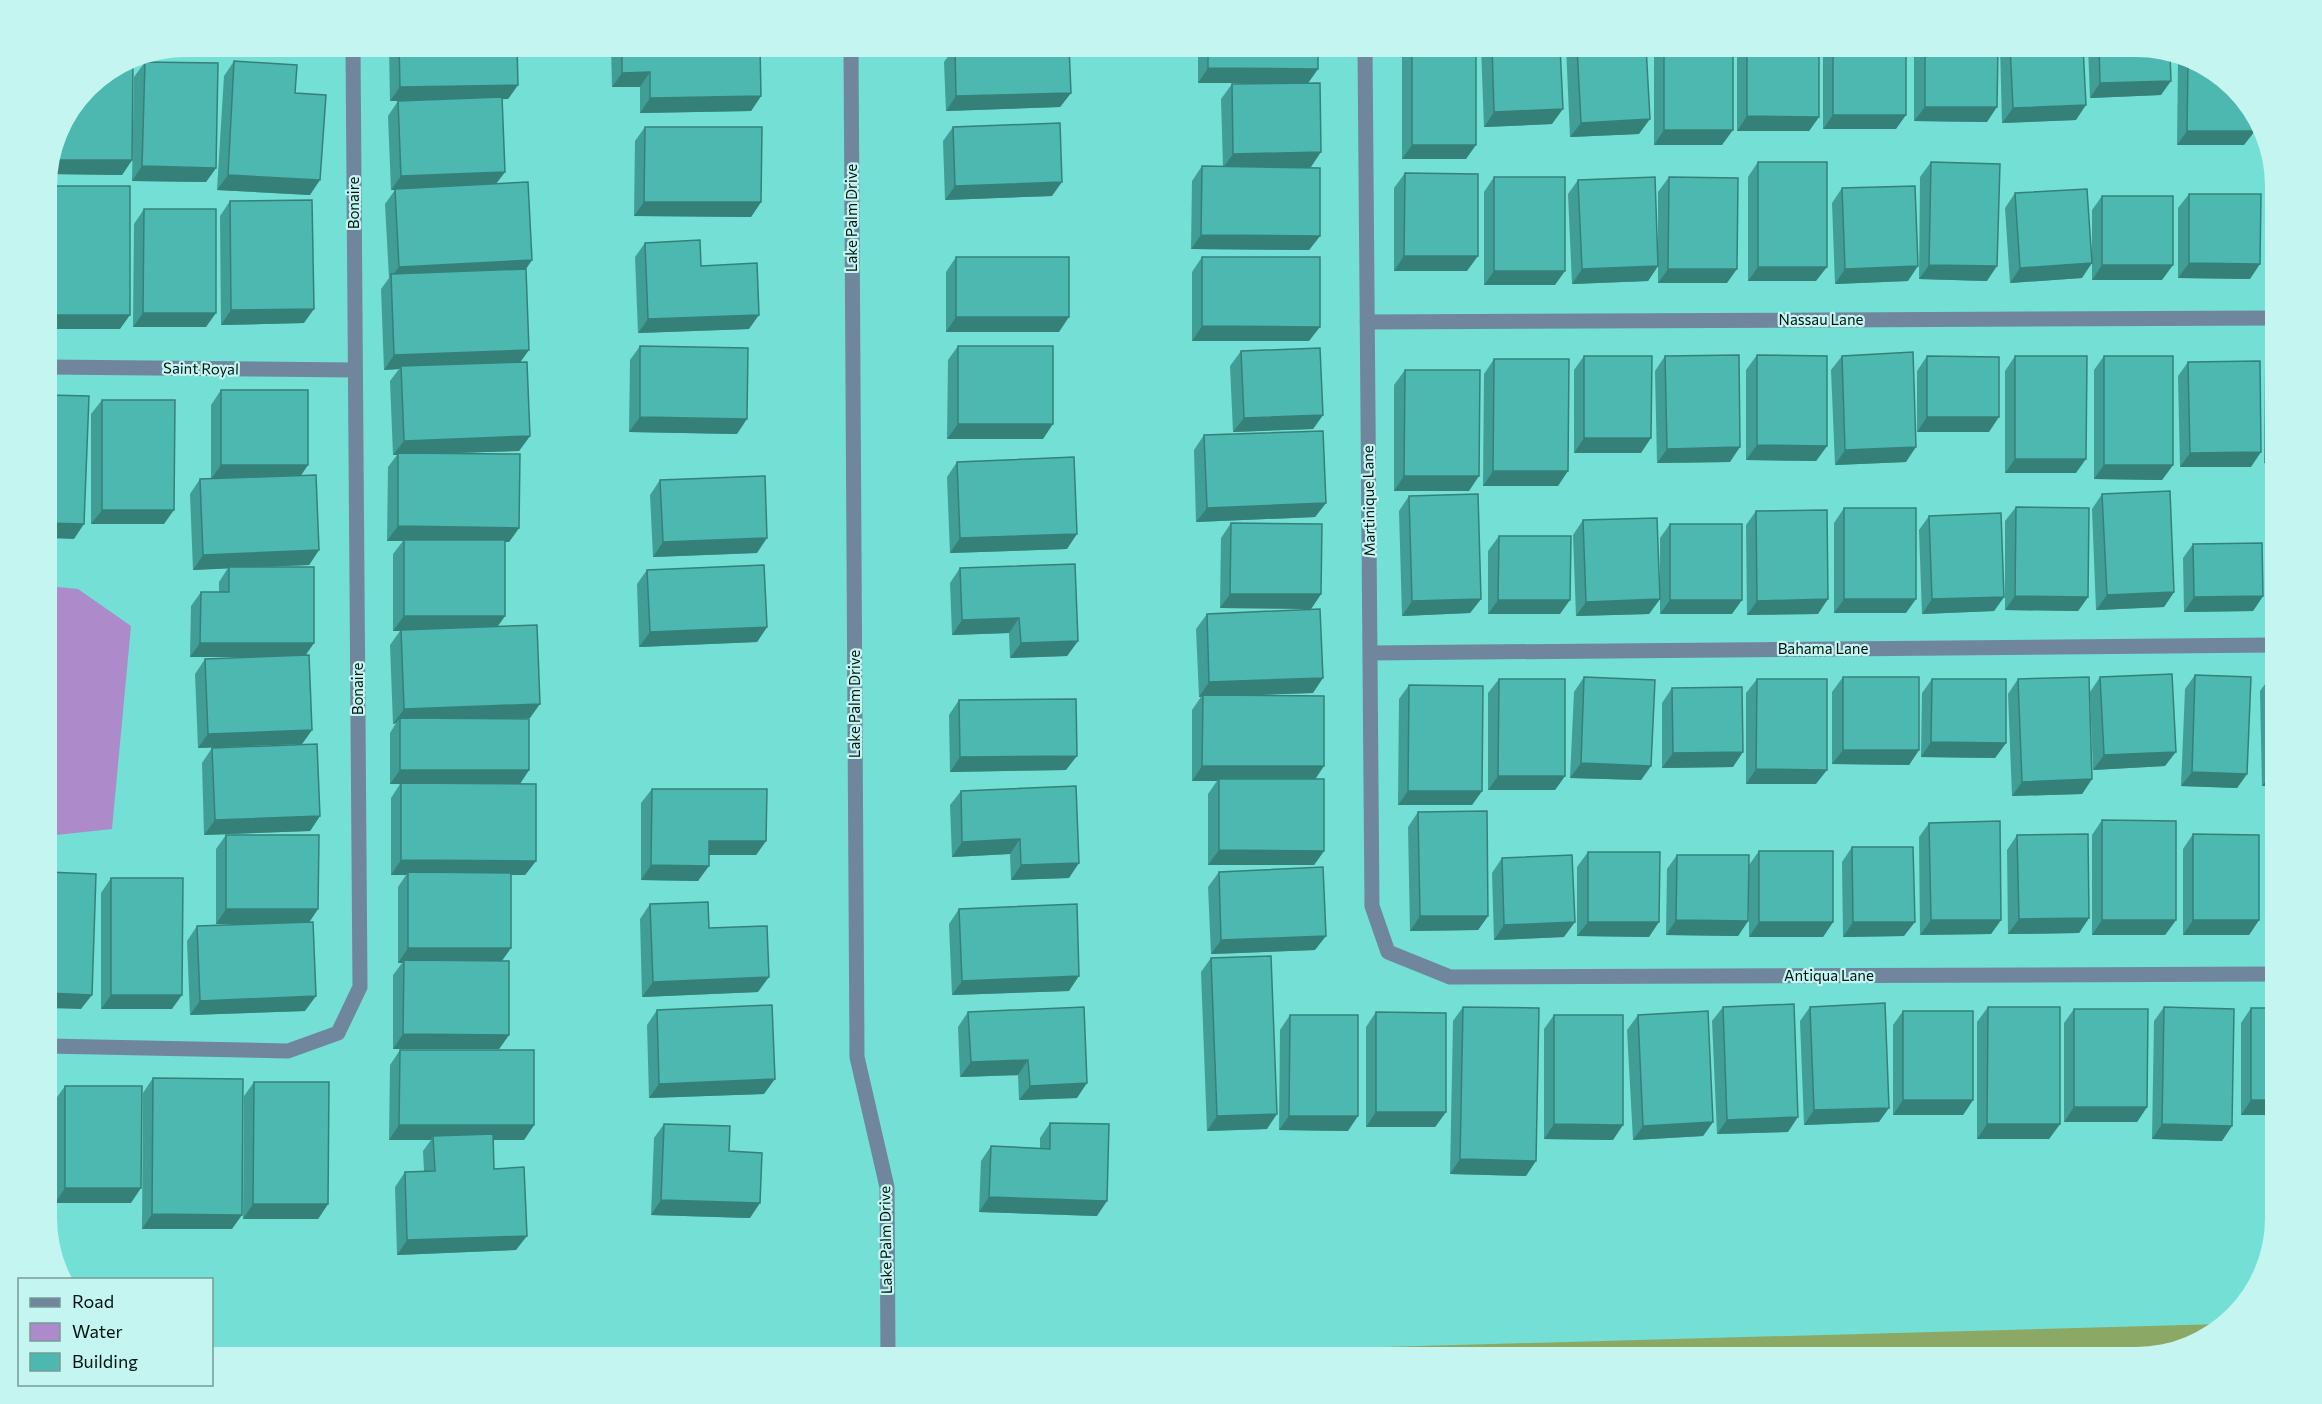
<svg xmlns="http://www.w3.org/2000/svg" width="2322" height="1404" font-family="Commissioner,sans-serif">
<rect width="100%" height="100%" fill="#73dfd5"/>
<path fill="#8ba965" d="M2221 1324 2206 1339 2136 1357H1020Z"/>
<path fill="#ad8bcb" d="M47 586 78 589 131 626 112 829 47 836Z"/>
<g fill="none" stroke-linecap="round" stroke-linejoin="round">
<path stroke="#6f869d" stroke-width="15" d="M851 46 857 1057 887 1187 888 1357
M1365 46 1372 906 1388 952 1450 977 2275 974
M1367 322 2275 318
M47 367 355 370
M1370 653 2275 645
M47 1046 288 1051 338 1033 360 987 353 46"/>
</g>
<path fill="#419e96" d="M389 46H517L518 85 508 99H502L505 172 496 184 532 260 525 269 521 362 530 436 519 451 448 453 519 528 509 542H505V616L498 626 530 718 513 719 529 770 520 784 536 861 525 875H511V948L502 961 509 1035 499 1049H393V975L402 963H398V887L406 875H391V798L400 784H390V733L396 723 393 724 390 645 400 631H393V554L403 541H387L388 467 397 455H393L390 381 399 369 384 370 381 289 389 278 385 204 395 190H391L388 116 398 101H408H390Z
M611 46H760L761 96 751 111 640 113V87H612Z
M1198 46H1318V69L1308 83 1311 167H1287L1320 236 1309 250 1191 249 1192 181 1202 166H1223L1221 99 1232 84 1289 83H1198Z
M1408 46H1476L1466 159H1402V54Z
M1481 46H1560L1552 124 1484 127Z
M1566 46H1646L1639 134 1570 137Z
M1654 46H1733L1722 145H1654Z
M1737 46H1819V117L1809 131H1737Z
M1823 46H1906L1896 129H1823Z
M1914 46H1998L1987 122 1914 121Z
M2000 46H2083L2076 120 2002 123Z
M2088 46H2136L2161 95 2090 98Z
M955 47 1071 93 1060 107 946 111 944 62Z
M2181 59 2206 65 2244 145H2177L2178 62Z
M234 61 295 93 310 195 217 190 224 76Z
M145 62 216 168 206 182 132 181 134 77Z
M61 125 132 160 122 175 48 174Z
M645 127 761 202 751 217 634 216 635 141Z
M953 127 1052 196 945 200 943 141Z
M1758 162 1816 281H1748V177Z
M1931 162 1987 281 1919 279 1920 177Z
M1405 173 1467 271H1394V188Z
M1494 177 1555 285H1484V192Z
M1669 177 1727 283H1658V266L1648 281 1572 284 1568 194 1578 180 1658 265V192Z
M54 186 120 329H47V196Z
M1842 188 1908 281 1835 284 1832 203Z
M2015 193 2082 278 2010 283 2005 208Z
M2189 194 2250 279 2178 278V208Z
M2275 195V279H2265V210Z
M2102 196 2162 280H2092V210Z
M230 201 304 323 221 325 220 216Z
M144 209 206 327H133L134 224Z
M645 243 701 266 749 329 638 333 635 257Z
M956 257 1059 332H946V272Z
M1202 257 1309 341H1192V272Z
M640 346 737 434 629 432 630 360Z
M958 346 1043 439H947L948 360Z
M1241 351 1323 415 1313 429 1233 432 1230 366Z
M2275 352V463H2264L2265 367Z
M1757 355 1827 446 1816 461 1746 460V370Z
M1584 356 1641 453H1574V370Z
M1665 356 1730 462 1657 463 1655 371Z
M1842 356 1906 462 1835 465 1831 370Z
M1927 356 1989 432H1917V371Z
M2015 356 2076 473H2005V371Z
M2104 356 2173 465 2162 480 2094 479V370Z
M1494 359 1558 486H1483L1484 374Z
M2188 362 2251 467H2180L2178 376Z
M1405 370 1469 491H1394V385Z
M221 390 301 476 319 550 309 565 257 567 314 643 305 656 312 730 302 744 198 748 195 674 205 659 259 657H190L191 606 201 592H219V582L228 568 193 570 190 494 200 479H211V405Z
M102 400 164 524H91V414Z
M1204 435 1326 503 1315 517 1196 522 1194 450Z
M957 462 1067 549 950 553 947 477Z
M660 480 757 553 653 557 650 495Z
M2102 494 2174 592 2164 607 2096 610 2092 509Z
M1409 496 1481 599 1470 613 1402 616 1399 511Z
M2016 507 2088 597 2078 611 2005 610V521Z
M1844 508 1906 613H1834V523Z
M1756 511 1818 614 1747 615 1746 525Z
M1929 516 2004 597 1994 611 1922 614 1919 530Z
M1583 520 1660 599 1649 614 1576 616 1573 535Z
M1231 523 1321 594 1311 609 1220 608 1221 538Z
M1670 524 1732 614H1660V538Z
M2275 528V609L2266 608 2268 538Z
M1499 536 1560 614H1488V551Z
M2193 544 2263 596 2253 611 2184 612 2183 558Z
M960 568 1078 641 1067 656 1010 658 1009 633 952 635 950 583Z
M647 570 767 627 757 642 639 647 637 584Z
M1207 614 1313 693 1247 695 1316 779 1324 851 1314 865H1208V794L1217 781H1192V710L1201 697H1199L1196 629Z
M2195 675 2247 774 2237 788 2181 786 2185 689Z
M2271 676H2275V786H2262L2260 691Z
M1584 677 1651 766 1641 780 1570 778 1574 692Z
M1843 677 1919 750 1909 765 1832 764V692Z
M2100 677 2165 766 2093 770 2090 692Z
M1499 679 1565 776 1555 790H1488V693Z
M1757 679 1816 784H1746V693Z
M1932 679 2006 743 1995 758 1921 757 1922 693Z
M2018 679 2092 779 2082 794 2012 796 2008 694Z
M1409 685 1482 791 1472 805H1398L1399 699Z
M1672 688 1733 767 1662 768V703Z
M959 700 1066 770 950 772 949 715Z
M212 748 320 816 310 831 204 835 202 763Z
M652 789 766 841 756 855H709L698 881 641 880V803Z
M961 791 1069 878 1011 880 1010 854 952 857 950 805Z
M1418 812 1488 916 1478 930 1410 931 1408 827Z
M2102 820 2176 920 2165 935H2092V835Z
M1929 823 2001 920 1991 934 1920 935 1919 837Z
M2275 826V932H2266L2268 837Z
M2193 834 2259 920 2249 935H2183V849Z
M226 835 318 909 309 922 305 1011 190 1015 187 941 197 926 277 924H216V849Z
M2017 835 2089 918 2079 933 2008 934 2007 850Z
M1852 847 1904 936 1843 937 1842 862Z
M1759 851 1833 922 1823 937H1749V865Z
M1588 852 1649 937 1577 936V867Z
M1677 855 1748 921 1738 936 1666 935 1667 869Z
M1502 858 1564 937 1494 940 1492 873Z
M1219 872 1315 950 1211 954 1208 887Z
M111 878 172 1009H101V893Z
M650 904 709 928 758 992 642 997 640 919Z
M959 909 1069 991 952 995 949 924Z
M1211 958 1267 1129 1207 1131 1201 972Z
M1463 1007 1526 1176 1450 1174 1453 1021Z
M1723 1007 1788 1132 1717 1134 1712 1021Z
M1810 1007 1879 1122 1804 1125 1800 1021Z
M1988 1007 2060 1124 2049 1139H1977V1022Z
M2164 1007 2222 1141 2152 1139 2154 1021Z
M2251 1008 2275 1115H2241V1023Z
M2074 1009 2147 1107 2137 1122H2064V1023Z
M657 1010 764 1094 649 1098 647 1025Z
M1903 1011 1973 1100 1963 1115H1893V1025Z
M968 1012 1077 1098 1019 1100 1018 1075 960 1077 958 1027Z
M1376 1012 1446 1112 1435 1127H1366V1027Z
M1290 1015 1348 1131 1279 1130 1280 1030Z
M1554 1015 1613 1140 1544 1139V1029Z
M1638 1015 1713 1122 1703 1136 1633 1140 1627 1030Z
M400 1050 534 1125 524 1140H493L494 1169 516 1250 397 1255 395 1187 405 1172 424 1171 423 1151 431 1140H389L390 1065Z
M153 1078 232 1229H142L143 1093Z
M254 1082 328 1204 318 1219H243L244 1096Z
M65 1086 131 1203H55V1100Z
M1050 1123 1097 1216 979 1212 981 1161 991 1146 1040 1148V1138Z
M664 1124 729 1151 750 1218 651 1215 654 1138Z"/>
<path fill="#35817a" d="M1208 68 1318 69 1308 83H1198Z
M650 72 640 87H612L622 73Z
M2171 81 2161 95 2090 98 2100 83Z
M518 85 508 99 390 101 400 87Z
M1071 93 1060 107 946 111 956 96Z
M761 96 751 111 640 113 650 98Z
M2086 105 2076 120 2002 123 2013 108Z
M1925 107H1997L1987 122 1914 121Z
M1563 109 1552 124 1484 127 1494 112Z
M1833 115H1906L1896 129H1823Z
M1747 116 1819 117 1809 131H1737Z
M1650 119 1639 134 1570 137 1581 123Z
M1664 130H1733L1722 145H1654Z
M2187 131H2255L2244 145H2177Z
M1412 145H1476L1466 159H1402Z
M1321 152 1311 167 1223 168 1233 154Z
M57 160H132L122 175 48 174Z
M142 166 216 168 206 182 132 181Z
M505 172 494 186 391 190 401 176Z
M228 175 320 180 310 195 217 190Z
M1062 182 1052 196 945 200 955 186Z
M644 202H761L751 217 634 216Z
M1201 235 1320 236 1309 250 1191 249Z
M1404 256H1478L1467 271H1394Z
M532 260 522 275 391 277 399 267Z
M2092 263 2082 278 2010 283 2020 268Z
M2189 263 2260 264 2250 279 2178 278Z
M1929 265 1997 266 1987 281 1919 279Z
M2102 265H2173L2162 280H2092Z
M2275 265V279H2265Z
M1658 266 1648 281 1572 284 1582 269Z
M1918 266 1908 281 1835 284 1845 269Z
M1758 267H1827L1816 281H1748Z
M1668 269H1737L1727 283H1658Z
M1494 271H1565L1555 285H1484Z
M314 309 304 323 221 325 231 310Z
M143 313H216L206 327H133Z
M54 315H130L120 329H47V324Z
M759 315 749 329 638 333 648 319Z
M956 317H1069L1059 332H946Z
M1202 326 1320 327 1309 341H1192Z
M529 350 519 364 401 366 399 369 384 370 394 355Z
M1323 415 1313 429 1233 432 1244 418Z
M640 417 747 419 737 434 629 432Z
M1927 417H1999L1989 432H1917Z
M958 424H1053L1043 439H947Z
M530 436 519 451 398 455V453L397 455H393L404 441Z
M1584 438H1651L1641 453H1574Z
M1757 445 1827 446 1816 461 1746 460Z
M1740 447 1730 462 1657 463 1667 449Z
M1916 447 1906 462 1835 465 1845 450Z
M2274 449H2275V463H2264Z
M2261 452 2251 467H2180L2190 453Z
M2015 459H2086L2076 473H2005Z
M221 465H308L298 480 211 479Z
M2104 465H2173L2162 480 2094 479Z
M1493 471H1568L1558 486H1483Z
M1404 476H1479L1469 491H1394Z
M1326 503 1315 517 1196 522 1207 508Z
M102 510H174L164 524H91Z
M47 523 84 524 74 539 47 538Z
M398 526 519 528 509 542 404 541V540L403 541H387Z
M1077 534 1067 549 950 553 960 538Z
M767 538 757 553 653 557 663 542Z
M319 550 309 565 193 570 203 555Z
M2174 592 2164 607 2096 610 2107 595Z
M1230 594H1321L1311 609 1220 608Z
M2275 595V609L2266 608Z
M2015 596 2088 597 2078 611 2005 610Z
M2263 596 2253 611 2184 612 2194 597Z
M2004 597 1994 611 1922 614 1932 599Z
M1481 599 1470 613 1402 616 1412 601Z
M1660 599 1649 614 1576 616 1586 602Z
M1828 599 1818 614 1747 615 1757 601Z
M1844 599H1916L1906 613H1834Z
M1498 600H1570L1560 614H1488Z
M1670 600H1742L1732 614H1660Z
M404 616H505L494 631H393Z
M1019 618 1009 633 952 635 962 620Z
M767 627 757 642 639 647 650 632Z
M1078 641 1067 656 1010 658 1021 643Z
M200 643H314L304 657H190Z
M1323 678 1313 693 1203 697V695L1201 697H1199L1209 682Z
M540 704 530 718 400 723V718L396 723 393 724 404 709Z
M312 730 302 744 198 748 208 734Z
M1931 742 2006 743 1995 758 1921 757Z
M1843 750H1919L1909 765 1832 764Z
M1743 752 1733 767 1662 768 1673 753Z
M2176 752 2165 766 2093 770 2104 755Z
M1077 756 1066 770 950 772 960 757Z
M1581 763 1651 766 1641 780 1570 778Z
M1202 766H1324L1314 781 1219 779 1217 781H1192Z
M1756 769 1827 770 1816 784H1746Z
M400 770H529L519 785 390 784Z
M2192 772 2247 774 2237 788 2181 786Z
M2272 772H2275V786H2262Z
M1498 776H1565L1555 790H1488Z
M2092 779 2082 794 2012 796 2022 782Z
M1408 791H1482L1472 805H1398Z
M320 816 310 831 204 835 215 820Z
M1020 839 1010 854 952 857 962 842Z
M709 841H766L756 855H698Z
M1219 850 1324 851 1314 865H1208Z
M401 860 536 861 525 875H408V872L406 875H391Z
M1079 863 1069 878 1011 880 1021 865Z
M651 865 709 866 698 881 641 880Z
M226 909H318L308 924H216Z
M1420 916H1488L1478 930 1410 931Z
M2089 918 2079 933 2008 934 2019 919Z
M2275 919V932H2266Z
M1676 920 1748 921 1738 936 1666 935Z
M1931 920H2001L1991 934 1920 935Z
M2102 920H2176L2165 935H2092Z
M2193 920H2259L2249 935H2183Z
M1575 922 1564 937 1494 940 1504 925Z
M1588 922H1659L1649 937 1577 936Z
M1759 922H1833L1823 937H1749Z
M1853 922H1915L1904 936 1843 937Z
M1326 936 1315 950 1211 954 1221 940Z
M408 948H511L500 963 404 960 402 963H398Z
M1079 976 1069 991 952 995 962 981Z
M769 977 758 992 642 997 653 982Z
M47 993 92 995 81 1009 47 1008Z
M111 995H182L172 1009H101Z
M316 996 305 1011 190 1015 200 1001Z
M403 1034 509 1035 499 1049H393Z
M1028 1060 1018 1075 960 1077 971 1062Z
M775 1079 764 1094 649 1098 659 1084Z
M1087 1083 1077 1098 1019 1100 1030 1086Z
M1903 1100H1973L1963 1115H1893Z
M2251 1100H2275V1115H2241Z
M2074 1107H2147L2137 1122H2064Z
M1889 1108 1879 1122 1804 1125 1814 1110Z
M1376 1112H1446L1435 1127H1366Z
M1277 1114 1267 1129 1207 1131 1217 1116Z
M1289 1116H1358L1348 1131 1279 1130Z
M1798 1117 1788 1132 1717 1134 1727 1120Z
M1713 1122 1703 1136 1633 1140 1643 1126Z
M1554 1124 1623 1125 1613 1140 1544 1139Z
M1987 1124H2060L2049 1139H1977Z
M2162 1124 2232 1126 2222 1141 2152 1139Z
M399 1125H534L524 1140H434L433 1136 431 1140H389Z
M1460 1159 1536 1161 1526 1176 1450 1174Z
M65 1188H141L131 1203H55Z
M989 1197 1107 1201 1097 1216 979 1212Z
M661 1200 760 1203 750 1218 651 1215Z
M253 1204H328L318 1219H243Z
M152 1214 242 1215 232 1229H142Z
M527 1236 516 1250 397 1255 407 1240Z"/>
<path fill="#4cb8af" stroke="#35817a" stroke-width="1.5" d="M399 46H517L518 85 400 87Z
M622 46H760L761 96 650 98V72L622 73Z
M974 46H1069L1071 93 956 96 955 47Z
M1208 46H1318V69L1208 68Z
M1412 46H1476V145H1412Z
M1492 46H1560L1563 109 1494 112Z
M1577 46H1646L1650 119 1581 123Z
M1664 46H1733V130H1664Z
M1747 46H1819V117L1747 116Z
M1833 46H1906V115H1833Z
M1925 46H1998L1997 107H1925Z
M2010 46H2083L2086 105 2013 108Z
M2099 46H2136L2170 56 2171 81 2100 83Z
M130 59H133L132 160H57V138L61 125 88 87Z
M2188 60 2206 65 2255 114V131H2187Z
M234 61 297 65 295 93 326 95 320 180 228 175Z
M145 62 218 63 216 168 142 166Z
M1320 83 1321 152 1233 154 1232 84Z
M502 97 505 172 401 176 398 101Z
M1060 123 1062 182 955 186 953 127Z
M645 127H762L761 202H644Z
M1758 162H1827V267H1758Z
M1931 162 2000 164 1997 266 1929 265Z
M1202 166 1320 168V236L1201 235Z
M1405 173 1478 174V256H1404Z
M1494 177H1565V271H1494Z
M1655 177 1658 266 1582 269 1578 180Z
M1669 177 1738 178 1737 269H1668Z
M528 182 532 260 399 267 395 189Z
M54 186H130V315H54Z
M1915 186 1918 266 1845 269 1842 188Z
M2087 189 2092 263 2020 268 2015 193Z
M2189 194H2261L2260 264 2189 263Z
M2102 196H2173V265H2102Z
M312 200 314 309 231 310 230 201Z
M144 209H216V313H143Z
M700 240 701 266 757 263 759 315 648 319 645 243Z
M956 257H1069V317H956Z
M1202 257H1320V327L1202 326Z
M526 269 529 350 394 355 391 274Z
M640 346 748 348 747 419 640 417Z
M958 346H1053V424H958Z
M1320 348 1323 415 1244 418 1241 351Z
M1913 352 1916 447 1845 450 1842 356Z
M2275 352V449H2274Z
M1739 355 1740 447 1667 449 1665 356Z
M1757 355 1827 356V446L1757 445Z
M1584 356H1652L1651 438H1584Z
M1927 356 1999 357V417H1927Z
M2015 356H2087L2086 459H2015Z
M2104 356H2173V465H2104Z
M1494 359H1569L1568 471H1493Z
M2260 361 2261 452 2190 453 2188 362Z
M527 362 530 436 404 441 401 366Z
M1405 370H1480L1479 476H1404Z
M221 390H308V465H221Z
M47 395 89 396 84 524 47 523Z
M102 400H175L174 510H102Z
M1323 431 1326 503 1207 508 1204 435Z
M398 453 520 454 519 528 398 526Z
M1074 457 1077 534 960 538 957 462Z
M316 475 319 550 203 555 200 479Z
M765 476 767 538 663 542 660 480Z
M2170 491 2174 592 2107 595 2102 494Z
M1478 494 1481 599 1412 601 1409 496Z
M2016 507 2089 508 2088 597 2015 596Z
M1844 508H1916V599H1844Z
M1827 510 1828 599 1757 601 1756 511Z
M2001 513 2004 597 1932 599 1929 516Z
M1657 518 1660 599 1586 602 1583 520Z
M1231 523 1322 524 1321 594H1230Z
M1670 524H1742V600H1670Z
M1499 536H1571L1570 600H1498Z
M404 540H505V616H404Z
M2262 543 2263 596 2194 597 2193 544Z
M1075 564 1078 641 1021 643 1019 618 962 620 960 568Z
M764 565 767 627 650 632 647 570Z
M229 567H314V643H200L201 592H229Z
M1320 609 1323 678 1209 682 1207 614Z
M537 625 540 704 404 709 401 630Z
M309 655 312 730 208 734 205 659Z
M2172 674 2176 752 2104 755 2100 677Z
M2195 675 2251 677 2247 774 2192 772Z
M2271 676H2275V772H2272Z
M1584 677 1655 680 1651 766 1581 763Z
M1843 677H1919V750H1843Z
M2089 677 2092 779 2022 782 2018 679Z
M1499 679H1565V776H1498Z
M1757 679H1827V770L1756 769Z
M1932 679H2006V743L1931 742Z
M1409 685 1483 686 1482 791H1408Z
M1742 687 1743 752 1673 753 1672 688Z
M1203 695 1324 696V766H1202Z
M1076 699 1077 756 960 757 959 700Z
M400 718 529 719V770H400Z
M317 744 320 816 215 820 212 748Z
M1219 779H1324V851L1219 850Z
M401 783 536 784V861L401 860Z
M1076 786 1079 863 1021 865 1020 839 962 842 961 791Z
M652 789H767L766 841H709V866L651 865Z
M1487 811 1488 916H1420L1418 812Z
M2102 820 2176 821V920H2102Z
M2000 821 2001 920H1931L1929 823Z
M2088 834 2089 918 2019 919 2017 835Z
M2193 834 2259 835V920H2193Z
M226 835H319L318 909H226Z
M1852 847H1913L1915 922H1853Z
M1759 851H1833V922H1759Z
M1588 852H1660L1659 922H1588Z
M1572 855 1575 922 1504 925 1502 858Z
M1677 855H1749L1748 921 1676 920Z
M1323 867 1326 936 1221 940 1219 872Z
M47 872 96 874 92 995 47 993Z
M408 872 511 873V948H408Z
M111 878H183L182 995H111Z
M708 902 709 928 767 926 769 977 653 982 650 904Z
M1077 904 1079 976 962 981 959 909Z
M313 922 316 996 200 1001 197 926Z
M1271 956 1277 1114 1217 1116 1211 958Z
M404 960 509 961V1035L403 1034Z
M1885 1003 1889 1108 1814 1110 1810 1007Z
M1794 1004 1798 1117 1727 1120 1723 1007Z
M772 1005 775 1079 659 1084 657 1010Z
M1084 1007 1087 1083 1030 1086 1028 1060 971 1062 968 1012Z
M1463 1007 1539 1008 1536 1161 1460 1159Z
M1988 1007H2060V1124H1987Z
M2164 1007 2234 1009 2232 1126 2162 1124Z
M2251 1008H2275V1100H2251Z
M2074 1009H2148L2147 1107H2074Z
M1708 1011 1713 1122 1643 1126 1638 1015Z
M1903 1011H1973V1100H1903Z
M1376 1012 1446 1013V1112H1376Z
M1290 1015H1358V1116H1289Z
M1554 1015H1623V1125L1554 1124Z
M400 1050H534V1125H399Z
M153 1078 243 1079 242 1215 152 1214Z
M254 1082H329L328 1204H253Z
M47 1084H51V1187H47Z
M65 1086H142L141 1188H65Z
M1050 1123 1109 1124 1107 1201 989 1197 991 1146 1050 1149Z
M664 1124 730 1126 729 1151 762 1153 760 1203 661 1200Z
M493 1134 494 1169 524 1167 527 1236 407 1240 405 1172 435 1171 433 1136Z"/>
<g text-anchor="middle" stroke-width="4.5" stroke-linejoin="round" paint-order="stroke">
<g font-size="15" fill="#001311" stroke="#c4f5f0">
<text transform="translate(354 203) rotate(-90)" y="5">Bonaire</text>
<text transform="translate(852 218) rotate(-90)" y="5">Lake Palm Drive</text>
<text x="1821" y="325">Nassau Lane</text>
<text transform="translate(201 369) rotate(1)" y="5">Saint Royal</text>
<text transform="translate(1369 501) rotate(-91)" y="5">Martinique Lane</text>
<text x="1823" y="654">Bahama Lane</text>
<text transform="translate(358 689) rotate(-90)" y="5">Bonaire</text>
<text transform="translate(855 704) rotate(-90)" y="5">Lake Palm Drive</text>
<text x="1829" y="981">Antiqua Lane</text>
<text transform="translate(886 1240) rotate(-91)" y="5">Lake Palm Drive</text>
</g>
</g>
<path d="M0 0H2322V1404H0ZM186 57H2136A129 129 0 0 1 2265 186V1218A129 129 0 0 1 2136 1347H186A129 129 0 0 1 57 1218V186A129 129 0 0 1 186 57Z" fill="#c4f5f0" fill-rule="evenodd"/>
<rect x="18" y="1278" width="195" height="108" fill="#c4f5f0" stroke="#769b97" stroke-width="1.5"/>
<rect x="30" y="1298" width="30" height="9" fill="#6f869d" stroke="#769b97" stroke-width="1.5"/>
<text x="72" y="1308" font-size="18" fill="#001311">Road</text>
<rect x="30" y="1323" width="30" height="18" fill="#ad8bcb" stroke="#769b97" stroke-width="1.5"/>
<text x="72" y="1338" font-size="18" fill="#001311">Water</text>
<rect x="30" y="1353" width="30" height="18" fill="#4cb8af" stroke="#769b97" stroke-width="1.5"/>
<text x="72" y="1368" font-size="18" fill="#001311">Building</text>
</svg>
